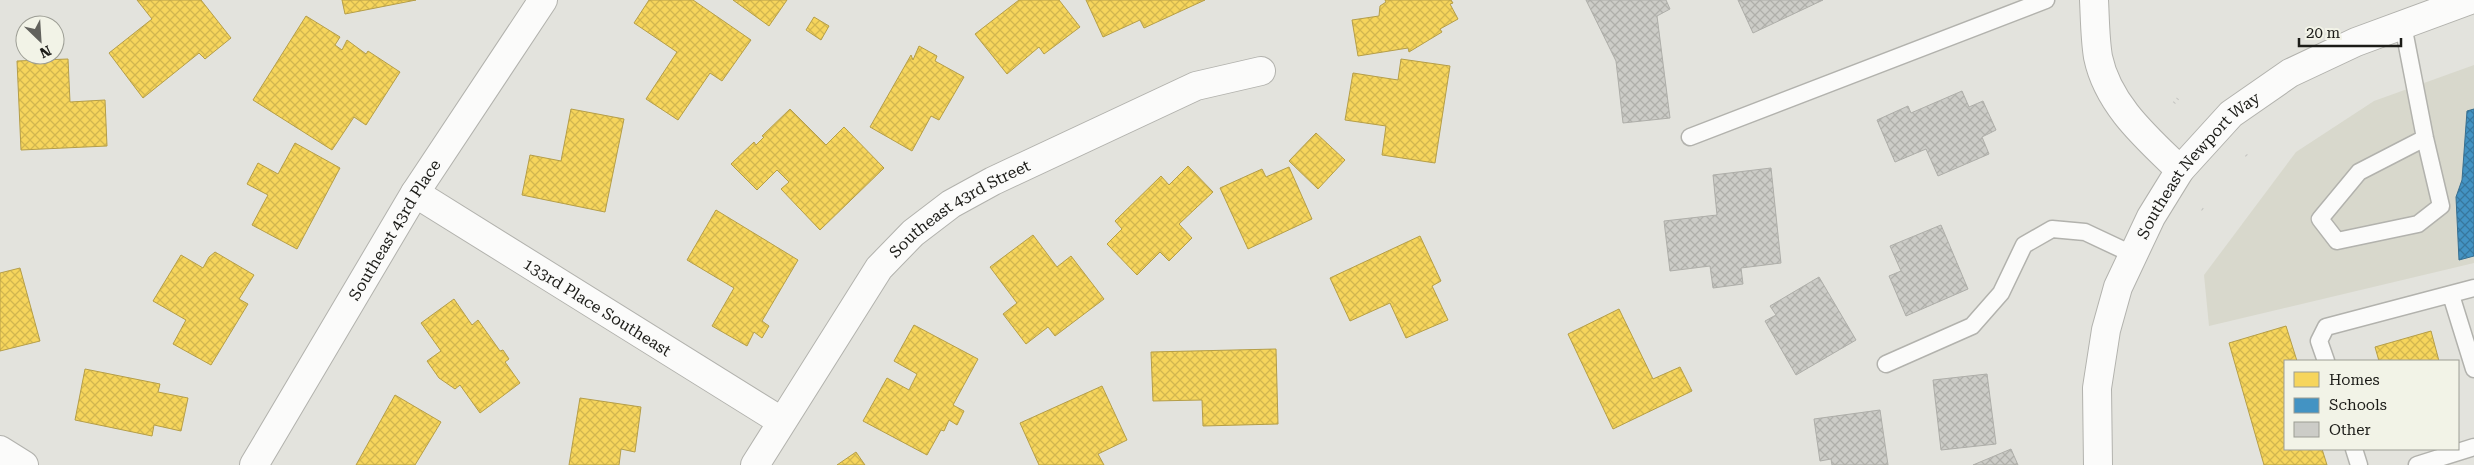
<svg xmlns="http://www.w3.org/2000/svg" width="2474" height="465" font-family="'Roboto Serif',serif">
<defs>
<pattern id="homes-cross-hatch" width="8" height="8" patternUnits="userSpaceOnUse" patternTransform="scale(1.25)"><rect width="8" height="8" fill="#f6d55c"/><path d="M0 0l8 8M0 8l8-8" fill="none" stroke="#d2b64f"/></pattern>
<pattern id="schools-cross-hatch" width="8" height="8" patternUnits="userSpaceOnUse" patternTransform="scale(1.25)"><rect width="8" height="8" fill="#4393c3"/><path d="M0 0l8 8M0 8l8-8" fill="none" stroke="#37779d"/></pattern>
<pattern id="building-cross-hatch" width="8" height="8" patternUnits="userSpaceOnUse" patternTransform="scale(1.25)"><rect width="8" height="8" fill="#ccccc7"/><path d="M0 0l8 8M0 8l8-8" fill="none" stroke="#afafaa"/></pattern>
</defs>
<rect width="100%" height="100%" fill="#e3e3dd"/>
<path fill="#d8d8cc" d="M2474 65V263L2209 326 2204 275 2296 152 2374 101Z"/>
<path fill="url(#homes-cross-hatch)" stroke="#b59e48" d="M137 0H201L231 38 205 59 199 53 143 98 109 53 152 19Z
M342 0H416L345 14Z
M649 0H693L751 40 722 81 710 73 678 120 646 99 677 52 634 23Z
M733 0H787L769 26Z
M1019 0H1059L1080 27 1044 54 1039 47 1007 74 975 34Z
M1086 0H1205L1144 28 1140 20 1103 37Z
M1385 0H1451L1453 3 1450 4 1458 19 1440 29 1442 32 1409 52 1408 48 1358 56 1352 20 1379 16 1380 6 1386 2Z
M306 16 340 37 335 45 342 50 347 40 366 54 368 51 400 72 366 125 354 117 332 150 253 100Z
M814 17 829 26 821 40 806 30Z
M919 46 937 56 935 61 964 77 939 120 931 116 912 151 870 127 911 55 913 60Z
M68 59 70 102 105 100 107 146 21 150 17 61Z
M1401 59 1450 66 1435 163 1382 155 1386 126 1345 120 1353 73 1398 80Z
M571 109 624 119 605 212 522 195 530 155 561 161Z
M790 109 826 145 844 127 884 168 820 230 781 189 789 182 777 170 757 190 731 164 754 142 756 145 764 137 762 136Z
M1316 133 1345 160 1318 189 1289 161Z
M295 143 340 168 297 249 252 225 268 195 247 184 258 163 278 174Z
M1188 166 1213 192 1179 224 1192 238 1169 261 1160 252 1137 275 1107 244 1122 229 1115 221 1161 176 1169 185Z
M1289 167 1312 219 1248 249 1220 188 1262 169 1266 177Z
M716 210 798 260 762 321 769 326 762 338 754 332 747 346 712 326 734 288 687 260Z
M1033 235 1057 267 1071 256 1104 299 1055 336 1048 327 1026 344 1003 314 1017 303 990 267Z
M1420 236 1441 281 1432 286 1448 320 1406 338 1390 303 1350 321 1330 278Z
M215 252 254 275 239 299 248 304 211 365 173 344 186 320 153 301 181 255 203 268 209 257Z
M20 268 40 341 0 351V273Z
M454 299 472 325 478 320 500 351 503 350 509 359 505 362 520 383 480 413 460 385 455 389 439 378 427 361 441 351 421 323Z
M1619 309 1653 379 1680 367 1692 391 1613 429 1568 334Z
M914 325 978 359 953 405 964 411 957 425 949 420 944 431 941 430 927 455 863 421 887 378 909 390 917 374 894 361Z
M2286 326 2297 361H2285V449H2322L2327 465H2264L2229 343Z
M2431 331 2439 361H2379L2375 347Z
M1276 349 1278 424 1203 426 1202 400 1153 401 1151 352Z
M85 369 160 384 158 392 188 398 181 431 154 425 152 436 75 420Z
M1102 386 1127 440 1098 454 1104 465H1039L1020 423Z
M395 395 441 422 415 465H356Z
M580 398 641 407 635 452 621 449 619 465H569Z
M856 452 865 465H837Z"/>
<path fill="url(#schools-cross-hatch)" stroke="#376f90" d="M2474 109V256L2459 260 2456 197 2462 180 2467 111Z"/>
<path fill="url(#building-cross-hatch)" stroke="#aeaea9" d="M1586 0H1666L1670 9 1657 16 1670 118 1623 123 1616 61Z
M1738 0H1823L1753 33Z
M1962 91 1969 107 1983 101 1996 130 1982 137 1989 154 1938 176 1926 149 1895 162 1877 120 1908 106 1911 113Z
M1771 168 1781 263 1741 268 1743 284 1713 288 1710 266 1670 271 1664 221 1717 215 1713 175Z
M1941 225 1968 289 1906 316 1889 276 1901 271 1890 246Z
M1819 277 1856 340 1796 375 1765 321 1776 315 1770 306Z
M1987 374 1996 444 1941 450 1933 380Z
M1880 410 1888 465H1832L1831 459 1820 461 1814 419Z
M2011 449 2018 465H1973Z"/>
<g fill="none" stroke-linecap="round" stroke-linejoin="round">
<defs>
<path id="service" d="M2403 25 2425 138 2441 206 2418 224 2337 241 2320 219 2359 172 2425 138
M1690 137 2046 0
M2451 295 2474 369
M2326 361 2319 341 2326 327 2474 288
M1886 364 1972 326 2001 293 2024 245 2052 229 2085 232 2134 255
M2354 449 2359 465
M2417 465 2474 447"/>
<g id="minor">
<path d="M2094 0C2095 19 2095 39 2098 57 2108 105 2147 138 2180 170"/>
<path id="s1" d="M415 193 781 421"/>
<path d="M0 450 24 465"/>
<path id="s2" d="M254 465 415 193 543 0"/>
<path id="s3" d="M755 465 879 268 913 233 951 204 993 181 1196 86 1261 71"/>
</g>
<g id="secondary">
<path id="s4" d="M2098 465 2097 388 2106 330 2118 287 2151 217 2180 170 2231 114 2290 73 2356 42 2470 0"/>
</g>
</defs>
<use href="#service" stroke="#b2b2ad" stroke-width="19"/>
<use href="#minor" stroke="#b2b2ad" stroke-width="30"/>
<use href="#secondary" stroke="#b2b2ad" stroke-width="30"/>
<path stroke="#c4c4c1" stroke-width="3" stroke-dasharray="1 4" stroke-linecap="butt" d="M2174 103 2180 96
M2246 155 2249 158
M2202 209 2206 212"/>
<use href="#service" stroke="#fbfbfa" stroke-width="16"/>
<use href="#minor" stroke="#fbfbfa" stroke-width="28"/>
<use href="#secondary" stroke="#fbfbfa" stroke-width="28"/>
</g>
<g text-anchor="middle" stroke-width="5" stroke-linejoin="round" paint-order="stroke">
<g font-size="16" fill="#1c1c18" stroke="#f2f3e7">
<text dy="6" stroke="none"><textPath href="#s4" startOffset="328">Southeast Newport Way</textPath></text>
<text dy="6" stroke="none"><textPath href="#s3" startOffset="334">Southeast 43rd Street</textPath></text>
<text dy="6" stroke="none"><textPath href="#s2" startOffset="274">Southeast 43rd Place</textPath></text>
<text dy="6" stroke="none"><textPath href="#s1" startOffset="215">133rd Place Southeast</textPath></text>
</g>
</g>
<rect x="2284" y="360" width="175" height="90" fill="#f2f3e7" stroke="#9c9d94"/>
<rect x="2294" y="372" width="25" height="15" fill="#f6d55c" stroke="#9c9d94"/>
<text x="2329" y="385" font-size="15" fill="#1c1c18">Homes</text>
<rect x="2294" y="398" width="25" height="15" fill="#4393c3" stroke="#9c9d94"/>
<text x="2329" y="410" font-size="15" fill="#1c1c18">Schools</text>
<rect x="2294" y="422" width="25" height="15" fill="#ccccc7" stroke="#9c9d94"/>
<text x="2329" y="435" font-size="15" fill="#1c1c18">Other</text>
<g transform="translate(40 40) rotate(155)"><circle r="24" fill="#f2f3e7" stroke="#9c9d94"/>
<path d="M0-4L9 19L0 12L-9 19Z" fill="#62625d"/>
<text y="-8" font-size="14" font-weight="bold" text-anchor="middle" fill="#1c1c18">N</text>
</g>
<path d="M2299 38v8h102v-8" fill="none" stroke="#1c1c18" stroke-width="2.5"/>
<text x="2306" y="38" font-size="15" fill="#1c1c18" stroke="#f2f3e7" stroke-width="4" paint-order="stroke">20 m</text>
</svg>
